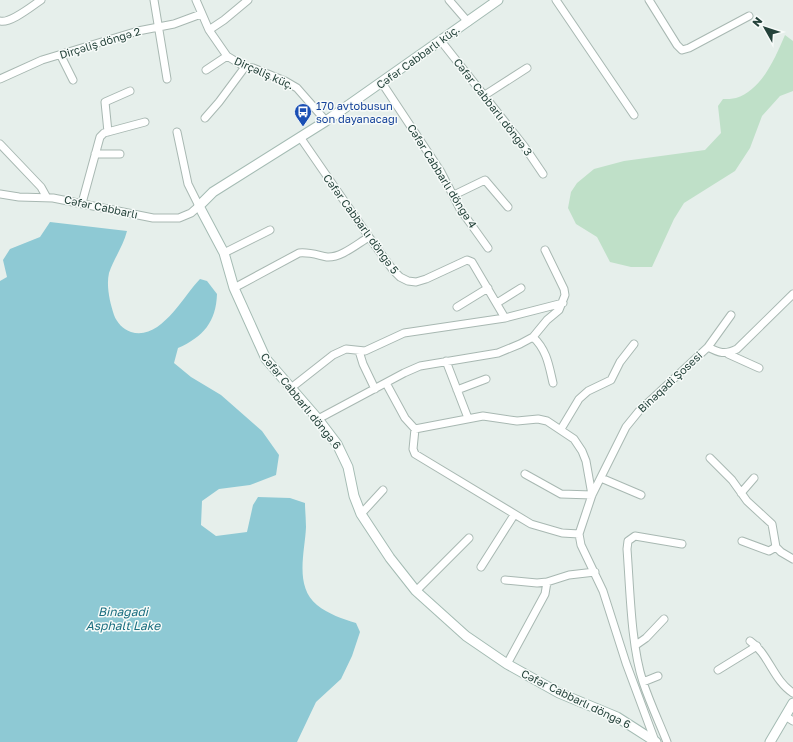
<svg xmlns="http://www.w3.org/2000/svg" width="793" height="742" font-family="'Golos Text',sans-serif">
<rect width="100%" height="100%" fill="#e6efeb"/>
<path fill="#bfe0c8" d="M785 35 793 41V91L780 96 762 116 750 148 735 171 684 203 674 219 652 267H631L610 262 597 237 576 224 568 208 571 192 577 183 594 169 624 161 705 150 721 133 718 106 723 99C727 99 732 99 736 98 762 90 775 58 785 35Z"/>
<path fill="#8ec9d4" d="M50 222 127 231C123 247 114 258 109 273 106 286 110 303 114 315 117 323 123 329 131 332 161 341 183 296 200 279L207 281 217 294C216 322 203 337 178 348L174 363 191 377 221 395 262 431 279 455 276 475 250 485 219 489 202 501 201 525 216 536 247 532 253 505 258 497 290 498 305 503C305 511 306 519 306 527 305 552 294 586 317 605 328 614 343 619 356 623L360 632 352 656 341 679 316 702 297 742H0V281L7 277 3 260 10 249 40 237Z"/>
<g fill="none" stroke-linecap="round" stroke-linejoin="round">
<defs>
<path id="street" d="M154 0 167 79
M196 0 209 30 227 56 245 67 253 68 285 81 297 88 326 121
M449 0 468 22
M556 0 634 115
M649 0 677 45 682 50 689 48 749 16
M0 21C10 24 32 6 41 0
M209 30 224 20 248 0
M441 41 524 146 543 174
M61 56 73 80
M206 70 227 56
M0 79 42 60 138 31 174 24 201 14
M382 83 441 172 460 209 488 248
M485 95 527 68
M205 118 219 102 245 67
M108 132 105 102 130 91
M0 144 41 187 46 196
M95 154H120
M0 194 19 197 53 198 153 218H179L191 213 199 206 188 184 177 132
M454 195 485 180 508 207
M82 203 100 137 104 133 145 122
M224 253 270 230
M234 288 299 253C310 252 317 255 327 257 341 258 357 244 369 237
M497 303 521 288
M457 307 488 288
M505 318 563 303
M533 337C547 350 549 366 553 383
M708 347 731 315
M359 351 363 364 375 389
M728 354 759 368
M446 361 468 418
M386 383 405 418 415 429 483 416 517 421 538 419 547 421 574 439 582 451 586 461 592 495 561 494 525 474
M291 388 333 355 346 349 365 351 404 333 505 318 472 262 467 260 426 279 416 282 408 281 400 277 393 270 369 237 300 137
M457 390 486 379
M318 419 404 373 420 366 498 353 520 344 533 337 547 320 559 310 565 295 564 289 545 250
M415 429 413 449 415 454 531 524 562 533 579 534
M561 429 579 399 588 391 611 380 620 362 634 344
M710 458 732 480 747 501 772 524 776 547 781 552 793 559
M601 478 641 495
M741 493 754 478
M361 514 383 490
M742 541 769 551 776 547
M481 567 514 515
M505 580 537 583 547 582 569 575 595 572
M416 591 469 538
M750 641C769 654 773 680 793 693
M636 645 646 638 664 619
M507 664 545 594 547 582
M718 670 757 646
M643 682 658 676
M785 716 793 721
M655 741 626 663 603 591 581 545 579 534 592 495 626 427 639 411 708 347C719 353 725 355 737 349L793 294
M667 742C659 722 650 703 643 682 631 646 630 588 627 549L628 541 635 536 682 544"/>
<path id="secondary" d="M498 0 326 121 213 192 199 206 224 253 234 288 266 359 318 419 337 444 348 467 354 496 361 514 390 558 416 591 466 636 507 664 559 693 617 717 656 742
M770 742 793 703"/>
</defs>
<use href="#street" stroke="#a8b8b2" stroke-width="9"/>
<use href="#secondary" stroke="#a4bbb3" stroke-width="11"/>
<use href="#street" stroke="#fff" stroke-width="7"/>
<use href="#secondary" stroke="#fff" stroke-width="9"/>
</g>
<defs>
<symbol id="bus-pin" viewBox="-11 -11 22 30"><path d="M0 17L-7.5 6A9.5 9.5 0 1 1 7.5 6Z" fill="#1a4fb4" stroke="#f7fbf9"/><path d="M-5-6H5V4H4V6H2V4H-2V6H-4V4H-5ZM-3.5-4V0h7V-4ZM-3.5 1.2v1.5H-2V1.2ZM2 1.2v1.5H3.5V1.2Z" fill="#fff"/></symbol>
</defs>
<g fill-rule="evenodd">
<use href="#bus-pin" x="293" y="102" width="20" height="27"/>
</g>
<g text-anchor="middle" stroke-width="3" stroke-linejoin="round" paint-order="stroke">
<g font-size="11" fill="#24423a" stroke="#f7fbf9">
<text transform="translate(100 43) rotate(-17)" y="4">Dirçəliş döngə 2</text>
<text transform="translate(418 57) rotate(-36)" y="4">Cəfər Cabbarlı küç.</text>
<text transform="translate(264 73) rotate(24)" y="4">Dirçəliş küç.</text>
<text transform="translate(493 107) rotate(52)" y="4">Cəfər Cabbarlı döngə 3</text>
<text transform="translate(442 176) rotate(58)" y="4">Cəfər Cabbarlı döngə 4</text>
<text transform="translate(101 207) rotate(12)" y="4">Cəfər Cabbarlı</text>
<text transform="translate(361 224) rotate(54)" y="4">Cəfər Cabbarlı döngə 5</text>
<text transform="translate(670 382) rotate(-43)" y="4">Binəqədi Şosesi</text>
<text transform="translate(301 401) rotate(51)" y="4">Cəfər Cabbarlı döngə 6</text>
<text transform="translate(576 699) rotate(26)" y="4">Cəfər Cabbarlı döngə 6</text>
</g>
<g font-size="11" fill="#164399" stroke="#f7fbf9" text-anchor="start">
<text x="316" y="110">170 avtobusun<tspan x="316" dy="13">son dayanacağı</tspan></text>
</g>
<g font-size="12" font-style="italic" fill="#1c6f80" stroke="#f7fbf9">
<text x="123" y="616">Binagadi<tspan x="123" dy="14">Asphalt Lake</tspan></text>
</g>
</g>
<g transform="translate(765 28) rotate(309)" stroke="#f7fbf9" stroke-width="3" paint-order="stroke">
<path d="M0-3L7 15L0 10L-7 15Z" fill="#24423a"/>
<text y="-6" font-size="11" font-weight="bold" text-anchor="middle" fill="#24423a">N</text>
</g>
</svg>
